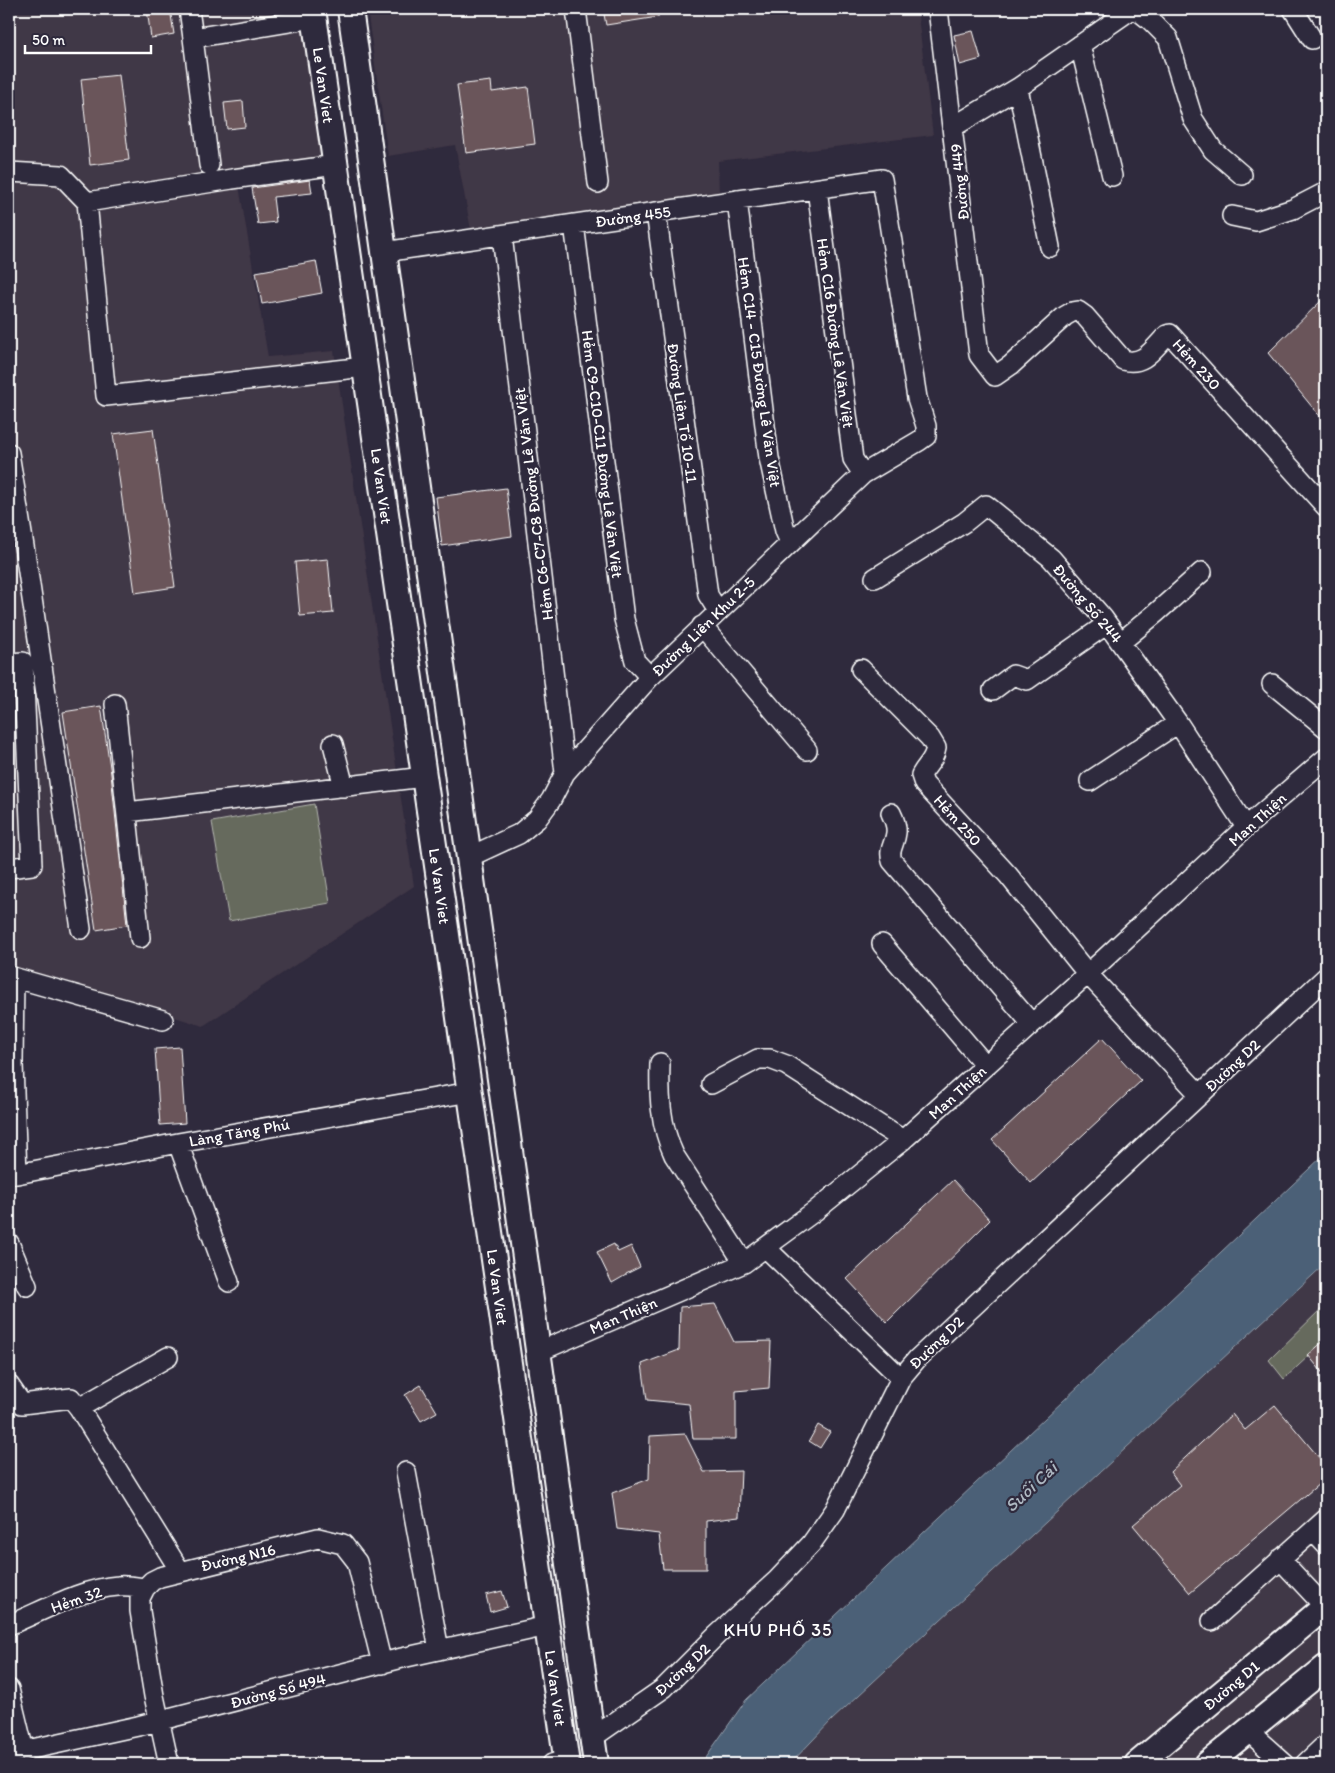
<svg xmlns="http://www.w3.org/2000/svg" width="1335" height="1773" font-family="Itim,sans-serif">
<rect width="100%" height="100%" fill="#2f2a3d"/>
<filter id="ink" filterUnits="userSpaceOnUse"><feTurbulence type="fractalNoise" baseFrequency=".02" numOctaves="2"/><feDisplacementMap in="SourceGraphic" scale="10" xChannelSelector="R" yChannelSelector="G"/><feConvolveMatrix kernelMatrix="1 2 1 2 8 2 1 2 1" color-interpolation-filters="sRGB"/></filter>
<g filter="url(#ink)">
<path fill="#413746" d="M9 9H313L336 165 238 180 268 357 334 351 414 886 203 1026 9 964Z
M367 9H917L933 135 718 161 719 195 471 230 455 145 388 156Z
M1326 1263V1764H790L832 1720Z"/>
<path fill="#666b5d" stroke="#b2b5ae" d="M314 804 330 903 229 921 212 822Z
M1326 1304V1340L1284 1379 1269 1360Z"/>
<path fill="#4c6177" stroke="#94a0ad" d="M1326 1153V1263L832 1720 790 1764H701L746 1700Z"/>
<path fill="#6b555a" stroke="#fff" d="M147 9H170L174 34 151 38Z
M603 9H658V17L606 25Z
M973 31 981 59 960 65 954 35Z
M119 75 129 160 90 165 81 79Z
M491 81 492 92 528 87 535 144 466 153 457 85Z
M243 101 245 127 227 129 224 103Z
M310 180 312 193 273 197 276 222 258 224 252 188Z
M316 261 322 293 262 304 256 272Z
M1326 296V424L1268 353Z
M153 429 175 587 135 593 113 434Z
M506 488 512 536 442 546 436 497Z
M328 559 333 613 300 616 295 562Z
M101 706 111 774 127 925 96 930 63 712Z
M1102 1038 1141 1081 1031 1183 992 1140Z
M180 1047 185 1123 160 1125 155 1049Z
M953 1180 990 1220 887 1322 847 1279Z
M614 1244 618 1252 631 1246 640 1267 626 1274V1275L612 1283 597 1252Z
M715 1304 734 1342 771 1341 769 1388 736 1391V1439H693L689 1404 647 1400 642 1364 679 1350 680 1307Z
M1326 1339V1377L1308 1355Z
M421 1385 437 1412 421 1421 405 1395Z
M1275 1405 1326 1466V1478L1190 1593 1133 1525 1180 1485 1170 1472 1232 1414 1245 1430Z
M818 1425 830 1432 820 1448 809 1441Z
M685 1434 704 1472 741 1471 739 1517 706 1521V1569H663L659 1534 617 1529 612 1493 649 1479 650 1436Z
M502 1591 507 1607 490 1612 486 1595Z"/>
<g fill="none" stroke-linecap="round" stroke-linejoin="round">
<defs>
<path id="minor" d="M189 9 193 38
M576 9 598 183
M938 9 979 355 995 376 1011 365 1065 316 1072 312 1078 311 1085 316 1123 360C1144 366 1153 349 1167 335L1170 334 1326 507
M1136 9 1150 20 1168 38 1193 119 1213 150 1242 175
M1293 9 1312 39
M1080 45 1112 176
M1018 88 1050 247
M953 127 1018 88 1132 9
M209 165 193 38 314 18
M9 172 61 175 87 202 106 396 365 367
M817 189 853 459 863 474
M737 200 769 458 785 531 790 542
M87 202 232 179 336 165
M656 212 708 595 718 611
M1232 216 1256 221 1293 209 1326 192
M574 224 624 619 635 661 650 677
M502 235 565 773
M384 252 882 179 917 398 926 426V436L919 441 863 474 650 677 565 773 551 800 537 819 519 834 469 857
M9 453 27 565 81 929
M875 578 965 522 986 505 1051 558 1103 618 1178 723 1246 827
M702 626 807 750
M1121 642 1156 613 1202 572
M9 663 23 662 32 865 9 868
M861 669 930 738 936 748C934 761 927 764 921 775L924 784 1008 875 1087 973 1200 1095
M1272 684 1326 728
M993 690 1013 675 1027 680 1107 624
M115 704 140 938
M333 744 344 787
M1090 781 1178 723
M127 812 424 777
M891 813C894 819 897 826 896 833 895 844 888 849 892 861L1032 1024
M882 944 986 1066
M9 976 163 1020
M14 978 13 1064 17 1174
M660 1063C659 1095 660 1125 674 1155L744 1263
M711 1084 758 1059H770L786 1065 903 1140
M178 1143 229 1282
M9 1173 17 1174 178 1143 470 1092
M9 1243 27 1286
M766 1248 901 1378
M538 1352 744 1263 815 1211 903 1140 1103 960 1246 827 1326 758
M9 1385 22 1404 71 1398 79 1408 180 1571
M79 1408 168 1357
M406 1472 439 1650
M1313 1531 1326 1545
M1280 1559 1325 1607
M1212 1621 1326 1519
M9 1625C43 1611 80 1589 118 1586 127 1585 137 1587 145 1588
M9 1689 24 1751
M1249 1732 1285 1764
M592 1738 664 1688 717 1635 777 1580 811 1544 835 1510 901 1378 917 1359 1326 977
M9 1754 138 1726 402 1658 547 1626
M169 1764 154 1696 140 1611V1598L145 1588 152 1581 160 1577 318 1538 343 1544 357 1562 382 1664
M552 1764 566 1760
M1305 1764 1326 1744"/>
<path id="major" d="M313 9 567 1764
M350 9 596 1764
M1137 1764 1326 1606
M1207 1764 1326 1667"/>
</defs>
<use href="#minor" stroke="#fff" stroke-width="22"/>
<use href="#major" stroke="#fff" stroke-width="28"/>
<use href="#minor" stroke="#2f2a3d" stroke-width="19"/>
<use href="#major" stroke="#2f2a3d" stroke-width="24"/>
</g>
</g>
<g text-anchor="middle" stroke-width="4.5" stroke-linejoin="round" paint-order="stroke">
<g font-size="16" fill="#fff" stroke="#2f2a3d">
<text transform="translate(324 85) rotate(82)" y="6">Le Van Viet</text>
<text transform="translate(959 182) rotate(-96)" y="6">Đường 449</text>
<text transform="translate(633 216) rotate(-8)" y="6">Đường 455</text>
<text transform="translate(836 333) rotate(82)" y="6">Hẻm C16 Đường Lê Văn Việt</text>
<text transform="translate(1197 364) rotate(48)" y="6">Hẻm 230</text>
<text transform="translate(760 372) rotate(82)" y="6">Hẻm C14 - C15 Đường Lê Văn Việt</text>
<text transform="translate(683 413) rotate(82)" y="6">Đường Liên Tổ 10-11</text>
<text transform="translate(603 454) rotate(83)" y="6">Hẻm C9-C10-C11 Đường Lê Văn Việt</text>
<text transform="translate(382 486) rotate(82)" y="6">Le Van Viet</text>
<text transform="translate(533 504) rotate(-97)" y="6">Hẻm C6-C7-C8 Đường Lê Văn Việt</text>
<text transform="translate(1088 603) rotate(50)" y="6">Đường Số 244</text>
<text transform="translate(703 626) rotate(-44)" y="6">Đường Liên Khu 2-5</text>
<text transform="translate(1257 819) rotate(-42)" y="6">Man Thiện</text>
<text transform="translate(958 820) rotate(48)" y="6">Hẻm 250</text>
<text transform="translate(440 886) rotate(82)" y="6">Le Van Viet</text>
<text transform="translate(1232 1065) rotate(-43)" y="6">Đường D2</text>
<text transform="translate(957 1092) rotate(-42)" y="6">Man Thiện</text>
<text transform="translate(239 1132) rotate(-10)" y="6">Làng Tăng Phú</text>
<text transform="translate(498 1287) rotate(82)" y="6">Le Van Viet</text>
<text transform="translate(623 1315) rotate(-23)" y="6">Man Thiện</text>
<text transform="translate(936 1342) rotate(-44)" y="6">Đường D2</text>
<text transform="translate(238 1557) rotate(-13)" y="6">Đường N16</text>
<text transform="translate(76 1599) rotate(-19)" y="6">Hẻm 32</text>
<text transform="translate(682 1669) rotate(-43)" y="6">Đường D2</text>
<text transform="translate(1231 1685) rotate(-40)" y="6">Đường D1</text>
<text transform="translate(556 1688) rotate(82)" y="6">Le Van Viet</text>
<text transform="translate(278 1690) rotate(-15)" y="6">Đường Số 494</text>
</g>
<g font-size="18" font-style="italic" fill="#aeb8c2" stroke="#2f2a3d">
<text transform="translate(1031 1487) rotate(-43)" y="6">Suối Cái</text>
</g>
<g font-size="18" letter-spacing="1" fill="#fff" stroke="#2f2a3d">
<text x="778" y="1636">KHU PHỐ 35</text>
</g>
</g>
<rect width="1335" height="1773" fill="none" stroke="#2f2a3d" stroke-width="30"/>
<rect x="15" y="15" width="1305" height="1743" fill="none" stroke="#fff" stroke-width="2" filter="url(#ink)"/>
<path d="M25 45v8h126v-8" fill="none" stroke="#ffffff" stroke-width="2.5"/>
<text x="32" y="45" font-size="15" fill="#ffffff" stroke="#2f2a3d" stroke-width="4" paint-order="stroke">50 m</text>
</svg>
